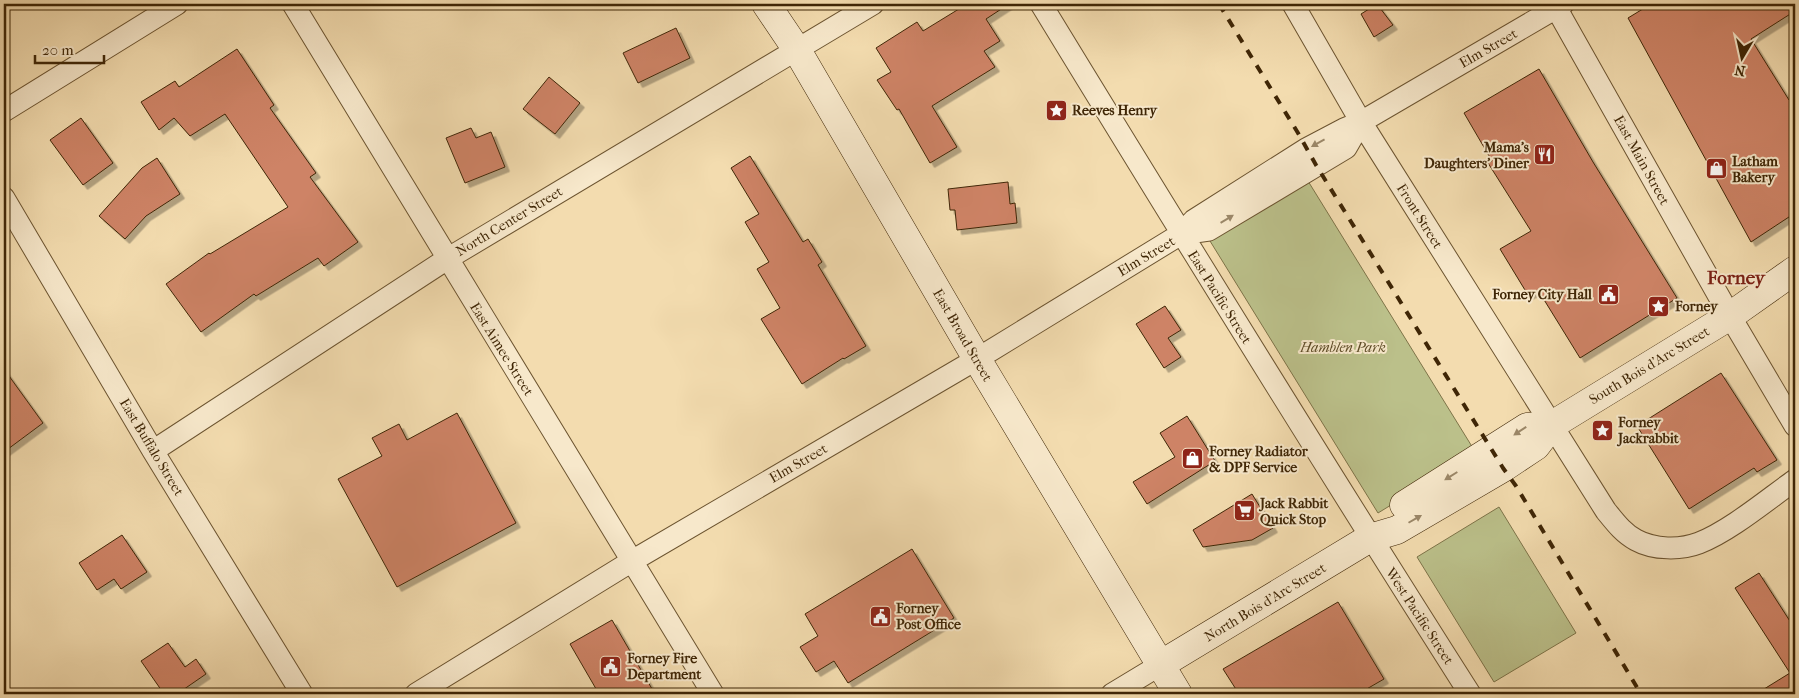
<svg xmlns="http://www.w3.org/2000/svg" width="1799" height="698" font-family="'IM FELL French Canon',serif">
<defs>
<filter id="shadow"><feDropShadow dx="4.5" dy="4.5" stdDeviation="0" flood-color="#0004"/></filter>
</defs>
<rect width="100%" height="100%" fill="#f3dcaf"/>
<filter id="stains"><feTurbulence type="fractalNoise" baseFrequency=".004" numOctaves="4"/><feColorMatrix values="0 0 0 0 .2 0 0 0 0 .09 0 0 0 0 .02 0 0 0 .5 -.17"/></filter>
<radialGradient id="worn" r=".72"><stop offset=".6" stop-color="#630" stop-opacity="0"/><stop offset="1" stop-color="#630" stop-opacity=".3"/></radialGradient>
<path fill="#bbc08a" stroke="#7d7348" d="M1308 181 1476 453 1378 513 1210 241Z
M1499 507 1576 633 1494 682 1417 557Z"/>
<path fill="#ce8366" stroke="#3f2606" filter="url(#shadow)" d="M967 4H1009L986 19 1000 41 984 51 995 67 932 106 957 147 930 163 899 109 897 110 877 80 891 72 876 48 917 22 923 31Z
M1377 4 1393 25 1374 37 1361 14Z
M1651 4H1795V11L1751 39 1789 100 1795 97V213L1751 242 1628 18Z
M676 28 690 58 638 83 623 53Z
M237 49 274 105 270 108 316 173 310 177 358 242 324 266 318 258 256 296 254 294 201 332 166 284 209 253 210 254 288 207 225 114 190 136 174 118 159 130 141 102 175 81 179 87Z
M1539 69 1593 162 1677 298 1580 358 1538 290 1528 295 1500 249 1531 231 1488 163 1492 161 1464 113Z
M549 77 580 103 555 134 523 109Z
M81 118 113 163 83 185 50 140Z
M471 128 476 138 491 132 505 167 465 183 446 138Z
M750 156 803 242 808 239 822 262 818 265 866 346 844 359 843 358 802 384 761 319 780 308 757 269 769 262 745 222 759 214 731 168Z
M157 158 180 194 146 216 125 239 99 216 142 168Z
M1008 182 1010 204 1015 203 1017 223 957 230 955 210H950L948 189Z
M1165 306 1181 330 1168 338 1181 357 1164 368 1136 324Z
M4 369 43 423 4 452Z
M1721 373 1777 460 1757 472 1754 468 1689 509 1637 426Z
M457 413 516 523 397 587 338 479 382 456 372 438 399 424 407 440Z
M1187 416 1215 461 1147 504 1133 482 1175 457 1160 433Z
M1252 494 1273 528 1252 540 1203 547 1193 530Z
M122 535 147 572 121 589 114 579 97 590 79 563Z
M912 549 954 618 848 683 834 661 816 672 800 647 818 636 805 614Z
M1759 573 1795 629V694H1756L1790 673 1735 588Z
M1338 602 1384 679 1358 694H1239L1223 669Z
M612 620 655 694H599L570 644Z
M168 643 185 667 196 659 206 674 177 694H164L141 661Z"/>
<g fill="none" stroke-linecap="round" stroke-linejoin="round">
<defs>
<path id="street" d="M293 4 713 694
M1041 4C1182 235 1325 466 1470 694
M1293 4 1361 122 1606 511C1615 522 1623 533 1636 540 1654 550 1681 550 1699 543 1730 531 1768 499 1795 480
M1554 4 1730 316 1795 426
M4 111 177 4
M4 198 153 451 302 694
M1181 234 1209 230 1346 148 1361 122
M153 451 447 259 873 4
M416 694 632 561 977 359 1181 234 1194 220 1306 149 1344 129 1361 122 1563 4
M1112 694 1160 665"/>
<path id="secondary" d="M766 4 797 50 977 359 1178 694
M1404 505 1527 427 1552 425
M1160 665 1370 538 1397 530 1503 468 1536 446 1552 425 1730 316 1795 270"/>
</defs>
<use href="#street" stroke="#6c5430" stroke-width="23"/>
<use href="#secondary" stroke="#3f2606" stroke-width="29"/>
<use href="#street" stroke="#f7e8cb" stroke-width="21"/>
<use href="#secondary" stroke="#f7e8cb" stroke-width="28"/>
<path stroke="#3f2606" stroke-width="4" stroke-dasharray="9 9" stroke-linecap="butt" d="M1219 4 1298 133 1316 165 1503 468 1516 486 1641 694"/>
</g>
<defs><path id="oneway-solid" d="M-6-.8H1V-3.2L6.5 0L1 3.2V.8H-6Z" transform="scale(1.25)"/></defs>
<g fill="#9b8768">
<use href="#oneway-solid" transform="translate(1318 143) rotate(151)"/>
<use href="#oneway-solid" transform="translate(1227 219) rotate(-31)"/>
<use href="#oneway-solid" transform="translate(1520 431) rotate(147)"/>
<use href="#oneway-solid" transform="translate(1451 476) rotate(148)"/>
<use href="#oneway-solid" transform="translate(1415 519) rotate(-30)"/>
</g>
<defs>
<symbol id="sight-square" viewBox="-11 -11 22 22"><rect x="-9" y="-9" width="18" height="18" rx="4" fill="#8f2418" stroke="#f7e8cb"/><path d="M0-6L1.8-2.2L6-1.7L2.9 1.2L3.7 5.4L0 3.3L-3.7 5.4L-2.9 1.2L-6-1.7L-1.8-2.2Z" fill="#fff"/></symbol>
<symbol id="restaurant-square" viewBox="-11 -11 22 22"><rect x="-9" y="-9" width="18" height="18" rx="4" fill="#8f2418" stroke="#f7e8cb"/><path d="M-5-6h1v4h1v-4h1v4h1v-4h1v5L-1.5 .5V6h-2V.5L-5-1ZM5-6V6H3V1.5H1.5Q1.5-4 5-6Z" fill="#fff"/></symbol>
<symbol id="shop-square" viewBox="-11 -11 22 22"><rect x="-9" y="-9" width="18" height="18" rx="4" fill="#8f2418" stroke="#f7e8cb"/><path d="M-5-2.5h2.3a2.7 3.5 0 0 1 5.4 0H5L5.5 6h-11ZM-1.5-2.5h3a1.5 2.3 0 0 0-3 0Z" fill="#fff"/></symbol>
<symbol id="civic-square" viewBox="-11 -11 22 22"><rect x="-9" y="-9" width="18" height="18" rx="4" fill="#8f2418" stroke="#f7e8cb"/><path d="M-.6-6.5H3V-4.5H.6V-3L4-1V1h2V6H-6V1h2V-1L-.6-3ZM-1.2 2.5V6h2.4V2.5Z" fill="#fff"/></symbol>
<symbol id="supermarket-square" viewBox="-11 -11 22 22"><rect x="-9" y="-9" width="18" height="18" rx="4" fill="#8f2418" stroke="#f7e8cb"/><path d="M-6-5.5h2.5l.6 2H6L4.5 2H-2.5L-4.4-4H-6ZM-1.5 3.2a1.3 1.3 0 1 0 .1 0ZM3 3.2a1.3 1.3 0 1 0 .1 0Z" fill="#fff"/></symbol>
</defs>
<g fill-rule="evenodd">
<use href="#sight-square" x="1044" y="98" width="25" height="25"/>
<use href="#restaurant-square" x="1532" y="142" width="25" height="25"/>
<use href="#shop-square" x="1704" y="156" width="25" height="25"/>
<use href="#civic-square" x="1596" y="282" width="25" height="25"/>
<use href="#sight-square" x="1646" y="294" width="25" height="25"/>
<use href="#sight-square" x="1590" y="418" width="25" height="25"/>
<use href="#shop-square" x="1180" y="446" width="25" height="25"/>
<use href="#supermarket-square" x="1232" y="498" width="25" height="25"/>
<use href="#civic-square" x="868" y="604" width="25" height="25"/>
<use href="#civic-square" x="598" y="654" width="25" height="25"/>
</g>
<g text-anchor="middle" stroke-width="4" stroke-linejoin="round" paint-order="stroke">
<g font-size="14" fill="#3f2606" stroke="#f7e8cb">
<text transform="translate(1488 48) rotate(-30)" y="5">Elm Street</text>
<text transform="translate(1642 160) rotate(61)" y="5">East Main Street</text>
<text transform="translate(1420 216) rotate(58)" y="5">Front Street</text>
<text transform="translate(509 221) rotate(-31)" y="5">North Center Street</text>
<text transform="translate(1146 256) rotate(-31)" y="5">Elm Street</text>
<text transform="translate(1220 297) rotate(58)" y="5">East Pacific Street</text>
<text transform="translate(963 335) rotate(60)" y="5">East Broad Street</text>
<text transform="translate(502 349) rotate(58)" y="5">East Aimee Street</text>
<text transform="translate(1649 365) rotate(-31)" y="5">South Bois d'Arc Street</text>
<text transform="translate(152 447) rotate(59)" y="5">East Buffalo Street</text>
<text transform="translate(798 463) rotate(-30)" y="5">Elm Street</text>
<text transform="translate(1265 602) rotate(-31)" y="5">North Bois d'Arc Street</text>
<text transform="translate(1420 616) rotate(57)" y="5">West Pacific Street</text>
</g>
<g font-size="14" font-weight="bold" fill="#3f2606" stroke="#f7e8cb" text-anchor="start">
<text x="1072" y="115">Reeves Henry</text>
<text x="1529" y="152" text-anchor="end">Mama's<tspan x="1529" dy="16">Daughters' Diner</tspan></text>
<text x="1732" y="166">Latham<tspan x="1732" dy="16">Bakery</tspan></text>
<text x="1592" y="299" text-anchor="end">Forney City Hall</text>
<text x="1675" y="311">Forney</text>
<text x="1618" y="427">Forney<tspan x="1618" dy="16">Jackrabbit</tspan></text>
<text x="1209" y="456">Forney Radiator<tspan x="1209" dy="16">&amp; DPF Service</tspan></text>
<text x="1260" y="508">Jack Rabbit<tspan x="1260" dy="16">Quick Stop</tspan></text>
<text x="896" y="613">Forney<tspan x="896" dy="16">Post Office</tspan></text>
<text x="627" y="663">Forney Fire<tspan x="627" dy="16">Department</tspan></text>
</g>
<g font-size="14" font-style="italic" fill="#5e4c27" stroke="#f7e8cb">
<text x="1343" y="352">Hamblen Park</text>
</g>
<g font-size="19" font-weight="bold" fill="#7a1f14" stroke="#f7e8cb">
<text x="1736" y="284">Forney</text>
</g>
</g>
<rect width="1799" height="698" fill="none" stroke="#f3dcaf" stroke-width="20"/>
<rect x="5" y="5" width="1789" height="688" fill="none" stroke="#3f2606" stroke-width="2.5"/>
<rect x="10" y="10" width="1779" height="678" fill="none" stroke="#3f2606"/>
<g transform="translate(1742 58) rotate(189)" stroke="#f7e8cb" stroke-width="4" paint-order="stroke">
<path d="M0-4L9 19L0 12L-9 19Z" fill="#3f2606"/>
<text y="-8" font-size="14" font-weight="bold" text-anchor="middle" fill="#3f2606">N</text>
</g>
<path d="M35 55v8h69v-8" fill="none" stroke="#3f2606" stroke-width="2.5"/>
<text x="42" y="55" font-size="15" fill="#3f2606" stroke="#f7e8cb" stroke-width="4" paint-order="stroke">20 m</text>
<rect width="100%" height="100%" filter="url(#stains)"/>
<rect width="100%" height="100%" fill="url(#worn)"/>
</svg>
